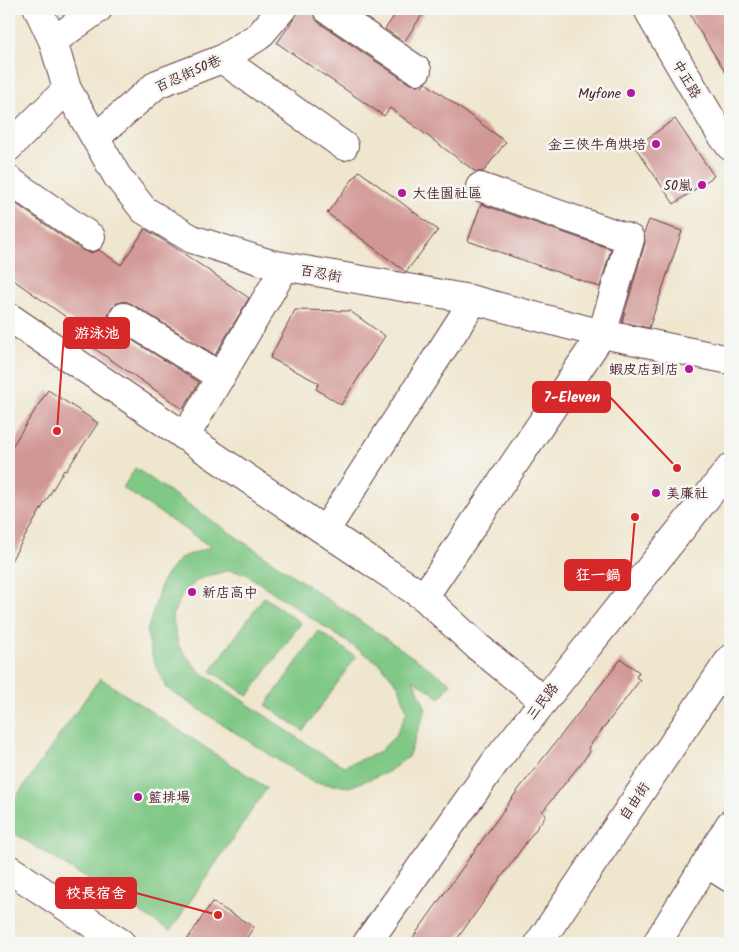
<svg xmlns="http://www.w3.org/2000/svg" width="739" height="952" font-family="Kalam,'LXGW WenKai TC',sans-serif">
<rect width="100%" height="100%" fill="#f6f6f2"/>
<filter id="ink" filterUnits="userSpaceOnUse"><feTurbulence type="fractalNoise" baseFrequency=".02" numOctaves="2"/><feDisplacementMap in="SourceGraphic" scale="10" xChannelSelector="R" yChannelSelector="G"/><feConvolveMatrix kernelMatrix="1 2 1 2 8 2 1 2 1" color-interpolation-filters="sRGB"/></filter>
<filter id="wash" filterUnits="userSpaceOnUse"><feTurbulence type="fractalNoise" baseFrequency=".0096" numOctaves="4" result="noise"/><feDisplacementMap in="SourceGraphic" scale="20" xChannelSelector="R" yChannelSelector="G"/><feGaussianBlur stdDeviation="1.12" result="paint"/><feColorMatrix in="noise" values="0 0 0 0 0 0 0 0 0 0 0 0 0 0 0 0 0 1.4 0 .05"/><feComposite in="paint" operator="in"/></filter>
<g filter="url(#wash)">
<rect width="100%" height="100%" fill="#efe6ce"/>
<path fill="#7fc885" stroke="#647458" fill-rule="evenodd" d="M135 468 451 683 440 698 413 679 426 709 408 757 388 772 349 787 312 782 166 688 153 659 147 632 162 581 180 558 211 547 123 488ZM229 570 246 574 380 664 399 686 407 712 396 735 378 753 344 766 320 753 199 671 179 647 172 616 183 593 199 579Z
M264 597 301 623 248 696 211 671Z
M319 631 356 657 303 731 266 705Z
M100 678 267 788 170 931 9 830V807Z"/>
<g id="blocks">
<path fill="#d19795" d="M301 9H307L312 12 318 22 408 83 422 87 426 83 506 142 483 172H476L390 108 384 116 277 43Z
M399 9H426L404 42 385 29Z
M688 9H730V79L695 24Z
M675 119 714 176 674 204 635 147Z
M359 171 438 230 406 272 327 213Z
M9 199 82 250 90 253 99 250 121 265 145 229 171 245 249 298 215 355 132 304 125 301 117 303 111 309 108 316 110 324 116 330 199 382 183 409 73 334 79 326 9 277Z
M481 204 611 249 600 287 468 241Z
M649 220 682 231 649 328 622 322 645 243 644 233Z
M295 310 350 311 385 336 341 405 316 389 319 383 270 358Z
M48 390 98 423 66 471 64 470 9 564V451Z
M621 659 639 672 636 677 640 680 588 748 590 752 542 812 546 815 454 943H409L515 794Z
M212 902 254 927 243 943H185Z"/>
</g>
</g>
<g filter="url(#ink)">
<use href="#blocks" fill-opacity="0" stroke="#633d43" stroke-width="1"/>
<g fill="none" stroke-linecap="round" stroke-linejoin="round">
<defs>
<path id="minor" d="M38 9 53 41 67 89 117 176 144 210 192 239 271 264 470 299 602 334 730 360
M327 9 417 70
M648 9 655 23 718 130 730 146
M53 41 98 9
M222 59 344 146
M95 138 157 84 222 59 259 36 282 9
M9 147 67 89
M9 180 91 237
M9 317 325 531 424 597 478 647 543 700
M124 317 221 377
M185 437 285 267
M325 531 474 300
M424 597 602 334 630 239 480 187
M706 863 730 878
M9 869 121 943
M367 943 496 761 730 468
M539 943 730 659
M657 943 730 824"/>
</defs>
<use href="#minor" stroke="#633d43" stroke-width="30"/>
<use href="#minor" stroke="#fff" stroke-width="28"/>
</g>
</g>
<g fill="#b5179e" stroke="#f6f6f2" stroke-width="2">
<circle cx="631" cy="93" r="5"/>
<circle cx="656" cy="144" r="5"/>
<circle cx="702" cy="185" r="5"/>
<circle cx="402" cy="193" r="5"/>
<circle cx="689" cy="369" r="5"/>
<circle cx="656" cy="493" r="5"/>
<circle cx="192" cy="592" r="5"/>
<circle cx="138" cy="797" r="5"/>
</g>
<g text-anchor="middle" stroke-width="5" stroke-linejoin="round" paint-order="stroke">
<g font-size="14" fill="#4a1f2b" stroke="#f6f6f2">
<text transform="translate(188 73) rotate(-24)" y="5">百忍街50巷</text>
<text transform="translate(687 79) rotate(60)" y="5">中正路</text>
<text transform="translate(321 273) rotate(10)" y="5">百忍街</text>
<text transform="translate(542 701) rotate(-52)" y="5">三民路</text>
<text transform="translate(634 801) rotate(-56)" y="5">自由街</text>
</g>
<g font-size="14" fill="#4a1f2b" stroke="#f6f6f2" text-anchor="end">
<text x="621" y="98">Myfone</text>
<text x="646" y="149">金三俠牛角烘培</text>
<text x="692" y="190">50嵐</text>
<text x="412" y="198" text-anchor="start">大佳園社區</text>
<text x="679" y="374">蝦皮店到店</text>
<text x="666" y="498" text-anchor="start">美廉社</text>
<text x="202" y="597" text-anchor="start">新店高中</text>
<text x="148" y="802" text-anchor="start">籃排場</text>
</g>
</g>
<path fill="none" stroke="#d62828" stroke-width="2" d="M57 431L64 333M677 468L610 397M635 517L630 575M218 915L136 893"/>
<g fill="#d62828" stroke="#f6f6f2" stroke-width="2">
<circle cx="57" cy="431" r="5"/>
<circle cx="677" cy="468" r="5"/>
<circle cx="635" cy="517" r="5"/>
<circle cx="218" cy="915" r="5"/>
</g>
<g fill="#d62828" stroke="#d62828" stroke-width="2">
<rect x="64" y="318" width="65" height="30" rx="5"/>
<rect x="533" y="382" width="77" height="30" rx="5"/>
<rect x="565" y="560" width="65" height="30" rx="5"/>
<rect x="56" y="878" width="80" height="30" rx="5"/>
</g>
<g font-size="15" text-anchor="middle" font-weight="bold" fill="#fff">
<text x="97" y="338">游泳池</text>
<text x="572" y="402">7-Eleven</text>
<text x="598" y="580">狂一鍋</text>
<text x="96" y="898">校長宿舍</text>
</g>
<rect width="739" height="952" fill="none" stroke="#f6f6f2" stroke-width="30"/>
</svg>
